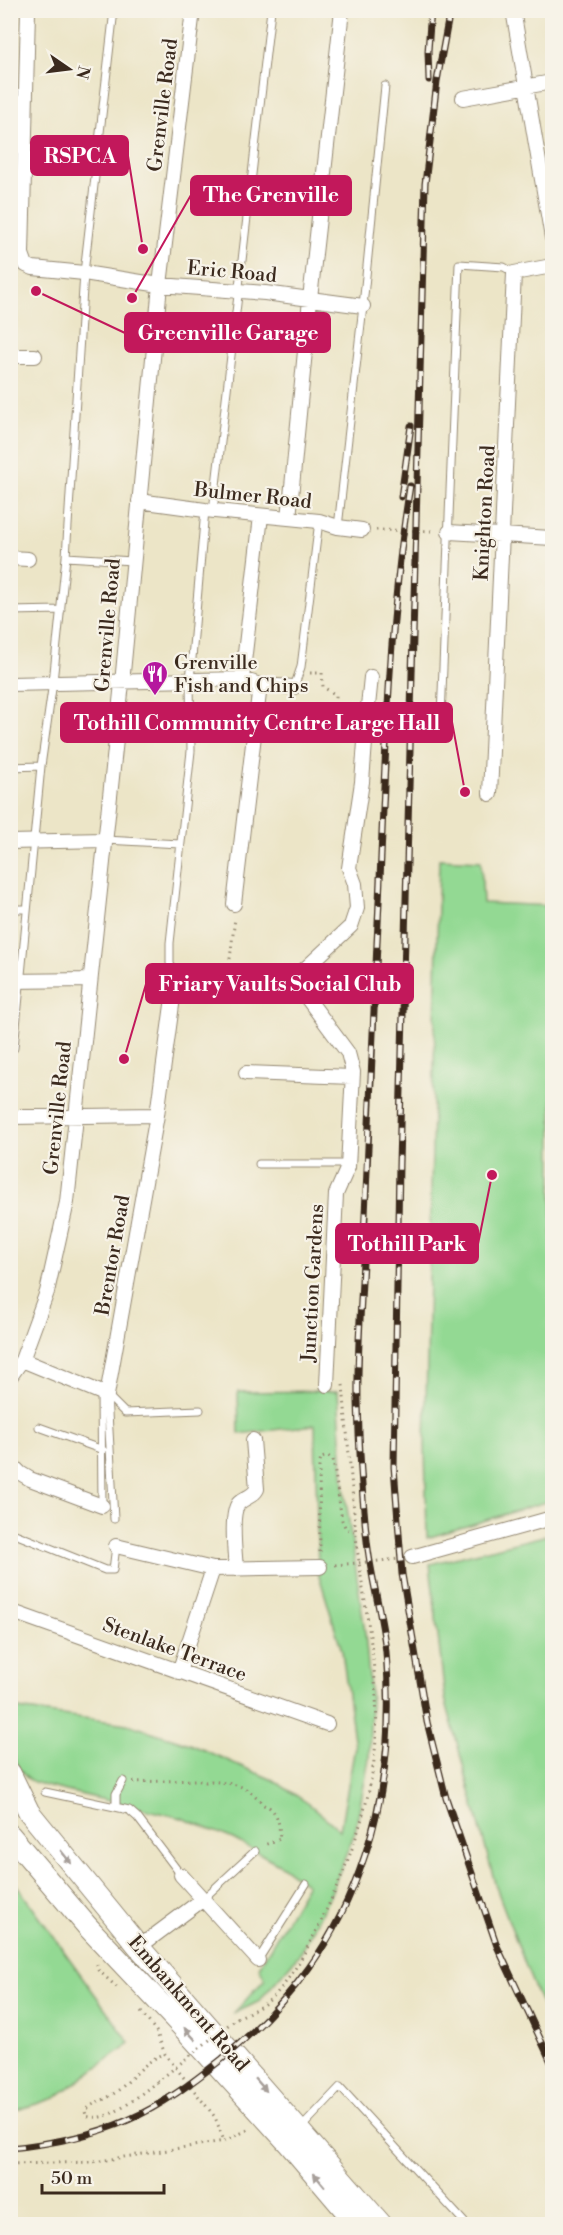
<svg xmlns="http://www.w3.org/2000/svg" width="563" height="2235" font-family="'Libre Bodoni',serif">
<rect width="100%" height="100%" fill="#f7f3e8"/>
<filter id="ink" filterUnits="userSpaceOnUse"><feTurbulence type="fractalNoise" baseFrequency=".0167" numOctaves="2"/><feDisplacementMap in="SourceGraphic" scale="12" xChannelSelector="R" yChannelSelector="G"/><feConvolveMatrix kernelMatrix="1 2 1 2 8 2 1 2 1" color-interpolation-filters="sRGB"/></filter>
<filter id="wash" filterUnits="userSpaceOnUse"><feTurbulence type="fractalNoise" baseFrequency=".008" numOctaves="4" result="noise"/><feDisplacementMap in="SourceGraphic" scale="24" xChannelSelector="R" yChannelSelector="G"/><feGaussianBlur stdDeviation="1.35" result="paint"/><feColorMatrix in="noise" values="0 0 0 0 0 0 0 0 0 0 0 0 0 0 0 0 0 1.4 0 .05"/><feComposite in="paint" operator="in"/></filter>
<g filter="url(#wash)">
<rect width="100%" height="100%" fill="#ece5c7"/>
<path fill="#93d993" stroke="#678258" stroke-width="1.5" d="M439 859 481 861 483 903 552 906V1500L427 1538 425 1444Z
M338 1391 344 1487 365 1632 371 1701 369 1759 355 1832 329 1898 302 1951 258 2002 233 2014 265 1979 259 1967 307 1885 279 1864 233 1839 182 1818 45 1786C39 1784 32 1782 27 1778 6 1760 11 1730 11 1705L18 1709 127 1724 190 1744 273 1780 309 1804 340 1830 355 1747 342 1651 318 1572 315 1425 239 1434 238 1392Z
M552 1534V2030L530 1977 496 1887 445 1698 430 1564Z
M10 1876 130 2043 55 2098 11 2112Z"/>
</g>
<g filter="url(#ink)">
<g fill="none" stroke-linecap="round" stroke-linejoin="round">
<defs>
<path id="lane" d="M213 511 271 10
M338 527 363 306 385 86
M66 557 133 561
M10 611 61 610
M294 687 301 667 319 521
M441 718 459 264 504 267 514 273
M552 737V719
M10 767 41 766
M105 840 180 844
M10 909H27
M175 983 170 963V943L191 751 190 681 205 510
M10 1048H14L41 766 53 682 66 557 84 273 114 10
M259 1164H349
M101 1393 102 1506
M107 1395 114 1519
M107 1395 125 1413 200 1410
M39 1427 103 1450
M10 1532 105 1570H113L116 1546
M45 1792 129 1810 137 1817 181 1875
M116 1807V1794L123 1781
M202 1900 255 1851
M258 1960 306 1884
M301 2128 340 2087 466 2224"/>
<path id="street" d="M28 10 22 254 26 265 33 268 84 273 160 285 265 293 363 306
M513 10 552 238
M463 98 552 82
M10 356H35
M139 501 205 510 319 521 338 527 362 530
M289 518 310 299 342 10
M449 532 552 538
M10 558 28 559
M242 679 261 516
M10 684 242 679 260 685 294 687
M367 716 371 677
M490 794 514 273 552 266
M10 842 105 840
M234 904 260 685
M293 979 348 1053 353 1072 348 1167 336 1194 327 1385
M10 981 89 980
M246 1073 352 1077
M10 1117 157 1115
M22 1360 107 1395 157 1115 175 983C178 980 182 977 186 975 208 966 266 978 291 982L351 926 357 908 355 884 349 868 362 782 367 716 336 712
M10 1377 22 1360 47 1292 67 1202 122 683 160 285 193 10
M10 1463 20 1473 30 1479 102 1506
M116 1546 213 1569 320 1567
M412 1557 552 1518
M236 1569C235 1555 230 1512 239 1503 245 1497 253 1497 257 1489L253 1440
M10 1611 327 1724
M179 1672 213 1569
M181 1875 258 1960
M139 1947 202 1900"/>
<path id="primary" d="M10 1773 29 1812 139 1947 381 2224
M10 1835 87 1926 189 2034 289 2144 357 2224"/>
</defs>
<use href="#lane" stroke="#948872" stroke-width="9"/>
<use href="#street" stroke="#948872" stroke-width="16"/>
<use href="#primary" stroke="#948872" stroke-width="23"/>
<path stroke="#948872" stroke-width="3" stroke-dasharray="1.5 4.5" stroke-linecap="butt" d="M376 530 435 531
M310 673H322L323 687 336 695V699
M230 959 235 918
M343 1385 357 1547
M320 1552 319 1467 321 1458 328 1456 333 1460 342 1520 346 1529 354 1531
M335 1565 400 1559
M133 1782 195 1780 206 1782 211 1781C234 1784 246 1784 262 1803 265 1807 266 1805 270 1808 280 1817 279 1827 280 1839L264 1845
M97 1964 98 1970 120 1990
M141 2012 156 2031 165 2054 215 2117 224 2141
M237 2018C250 2012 262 2007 272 1998 293 1977 306 1950 319 1925 348 1866 372 1805 376 1739 379 1684 369 1629 361 1576
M157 2082C138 2095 110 2124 86 2116L85 2111C93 2102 104 2101 113 2094 131 2082 144 2060 165 2054
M10 2164 93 2162 224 2141 250 2129"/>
<use href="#lane" stroke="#fff" stroke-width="7"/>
<use href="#street" stroke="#fff" stroke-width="14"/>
<use href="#primary" stroke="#fff" stroke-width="21"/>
<defs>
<path id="rail" d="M450 10 437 81 425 184 399 1164 394 1467 402 1574 427 1722 446 1798 497 1946 552 2064
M429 80 428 51 431 10
M401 497 411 426
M10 2148C51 2144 91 2136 128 2120 163 2105 193 2082 222 2059 292 2000 336 1943 365 1855 387 1789 392 1721 386 1652 382 1615 371 1578 367 1541 362 1495 359 1448 358 1401 357 1355 361 1307 363 1261 367 1155 372 1049 377 943 385 791 386 636 410 486"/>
</defs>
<use href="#rail" stroke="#3b2a1e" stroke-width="7"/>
<use href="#rail" stroke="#f7f3e8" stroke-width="4.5" stroke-dasharray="14" stroke-linecap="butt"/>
<path stroke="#948872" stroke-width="3" stroke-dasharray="1.5 4.5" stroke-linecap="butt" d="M357 1547 361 1576
M157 2082 237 2018"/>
</g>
<defs><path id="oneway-solid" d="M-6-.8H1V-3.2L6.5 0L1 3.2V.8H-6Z" transform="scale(1.5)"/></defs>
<g fill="#a79f9a">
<use href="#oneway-solid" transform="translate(66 1857) rotate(51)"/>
<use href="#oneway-solid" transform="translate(190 2034) rotate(-133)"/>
<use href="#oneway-solid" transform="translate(261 2085) rotate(49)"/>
<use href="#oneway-solid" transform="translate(319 2180) rotate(-130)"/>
</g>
</g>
<defs>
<symbol id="restaurant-pin" viewBox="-11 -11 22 30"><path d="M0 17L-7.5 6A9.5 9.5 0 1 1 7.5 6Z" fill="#b5179e" stroke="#f7f3e8"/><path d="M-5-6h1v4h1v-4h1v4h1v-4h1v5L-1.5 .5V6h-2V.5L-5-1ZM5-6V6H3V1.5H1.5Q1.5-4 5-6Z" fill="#fff"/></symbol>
</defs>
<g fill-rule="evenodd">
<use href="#restaurant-pin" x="140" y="659" width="30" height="40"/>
</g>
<g text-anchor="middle" stroke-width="4.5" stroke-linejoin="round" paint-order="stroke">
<g font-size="20" fill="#3b2a1e" stroke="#f7f3e8">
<text transform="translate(162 105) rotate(-83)" y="7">Grenville Road</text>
<text transform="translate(232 271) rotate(5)" y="7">Eric Road</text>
<text transform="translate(253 495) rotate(6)" y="7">Bulmer Road</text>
<text transform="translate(484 513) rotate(-87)" y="7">Knighton Road</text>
<text transform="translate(107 625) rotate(-85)" y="7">Grenville Road</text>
<text transform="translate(57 1108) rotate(-84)" y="7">Grenville Road</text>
<text transform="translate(112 1255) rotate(-80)" y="7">Brentor Road</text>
<text transform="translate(312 1283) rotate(-87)" y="7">Junction Gardens</text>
<text transform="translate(175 1649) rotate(20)" y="7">Stenlake Terrace</text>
<text transform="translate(189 2003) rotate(49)" y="7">Embankment Road</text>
</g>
<g font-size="20" fill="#3b2a1e" stroke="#f7f3e8" text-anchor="start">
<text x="174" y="669">Grenville<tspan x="174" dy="23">Fish and Chips</tspan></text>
</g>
</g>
<path fill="none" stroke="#c2185b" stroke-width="2" d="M143 249L128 156M132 298L191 195M36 291L125 333M465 792L452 722M124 1059L146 984M492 1175L478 1244"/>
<g fill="#c2185b" stroke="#f7f3e8" stroke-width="2">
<circle cx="143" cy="249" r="6"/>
<circle cx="132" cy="298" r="6"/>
<circle cx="36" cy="291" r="6"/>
<circle cx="465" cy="792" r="6"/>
<circle cx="124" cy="1059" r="6"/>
<circle cx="492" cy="1175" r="6"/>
</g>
<g fill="#c2185b" stroke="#c2185b" stroke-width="2">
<rect x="31" y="136" width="97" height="39" rx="6"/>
<rect x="191" y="176" width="160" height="39" rx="6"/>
<rect x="125" y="313" width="205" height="39" rx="6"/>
<rect x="61" y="703" width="391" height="39" rx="6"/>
<rect x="146" y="964" width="267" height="39" rx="6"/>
<rect x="336" y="1224" width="142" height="39" rx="6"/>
</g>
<g font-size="21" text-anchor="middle" font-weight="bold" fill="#fff">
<text x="80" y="163">RSPCA</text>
<text x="271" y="202">The Grenville</text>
<text x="228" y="340">Greenville Garage</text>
<text x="257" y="730">Tothill Community Centre Large Hall</text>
<text x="280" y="991">Friary Vaults Social Club</text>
<text x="407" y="1251">Tothill Park</text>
</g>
<rect width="563" height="2235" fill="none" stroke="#f7f3e8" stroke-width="36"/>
<g transform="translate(69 69) rotate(104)" stroke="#f7f3e8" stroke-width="4.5" paint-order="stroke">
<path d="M0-4.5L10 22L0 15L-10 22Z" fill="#3b2a1e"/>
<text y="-9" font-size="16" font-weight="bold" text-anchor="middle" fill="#3b2a1e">N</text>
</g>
<path d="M42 2184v9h122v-9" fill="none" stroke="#3b2a1e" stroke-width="3"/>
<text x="51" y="2184" font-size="18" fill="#3b2a1e" stroke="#f7f3e8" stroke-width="4.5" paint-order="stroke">50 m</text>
</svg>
